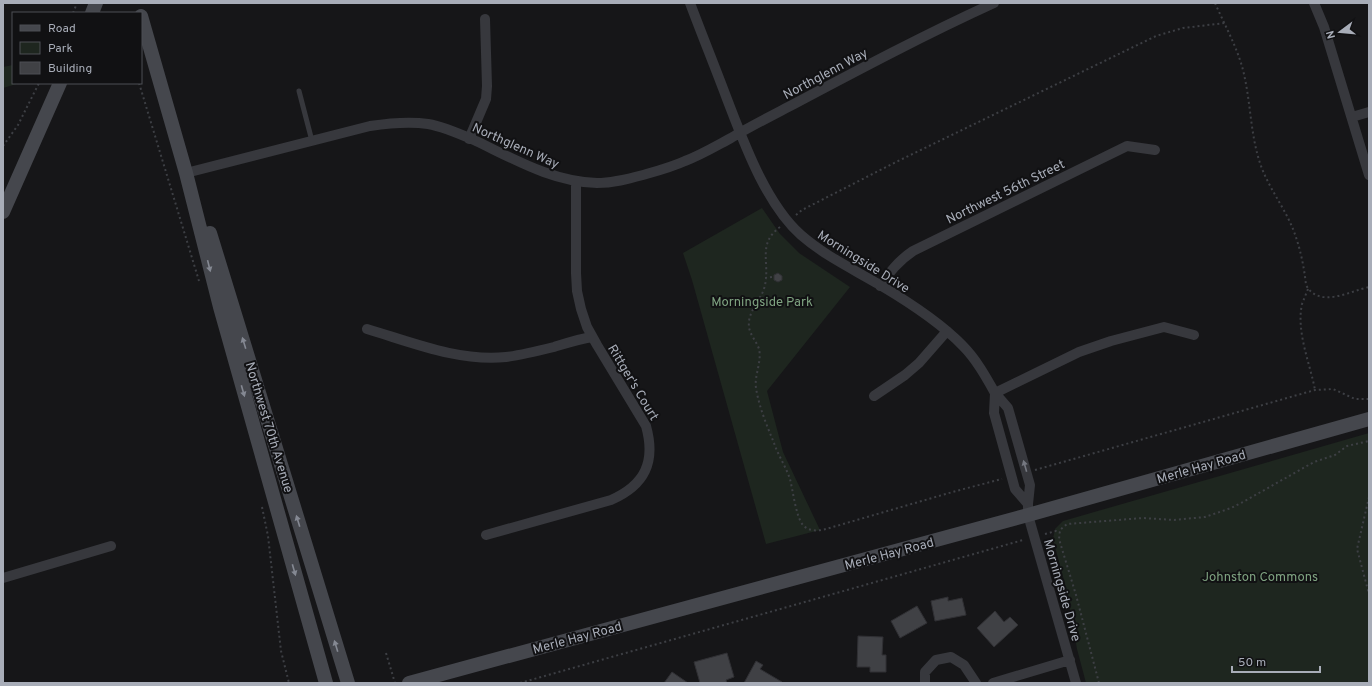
<svg xmlns="http://www.w3.org/2000/svg" width="1372" height="686" font-family="Overpass,sans-serif">
<rect width="100%" height="100%" fill="#161618"/>
<path fill="#1e261f" d="M13 65V83H20L3 88V67Z
M762 208 780 234 799 253 850 287 767 391 783 452 820 530 766 544 692 280 683 253Z
M1369 433V683H1086L1077 649 1067 592 1053 539 1055 529 1063 521Z"/>
<path fill="#404145" stroke="#303034" d="M778 273 782 276V280L778 282 774 280V275Z
M948 597V601L962 598 966 615 935 621 931 601Z
M917 606 927 623 900 638 891 621Z
M995 611 1004 622 1010 617 1018 625 994 647 977 628Z
M858 636 883 637 882 655H886V672H870V667H857Z
M727 653 734 677 726 680 727 683H700L694 662Z
M756 661 763 665 760 669 782 682 781 683H744Z
M672 672 688 683H664Z"/>
<g fill="none" stroke-linecap="round" stroke-linejoin="round">
<path stroke="#3d3f44" stroke-width="2" stroke-dasharray="2 3" stroke-linecap="butt" d="M1215 3C1226 28 1240 52 1245 79 1251 108 1251 138 1261 166 1269 188 1284 207 1293 229 1300 247 1304 266 1306 285 1319 309 1350 291 1369 287
M73 13 77 3
M139 83 199 281
M3 146 18 125 39 83
M796 215 802 210 896 162 1156 36 1183 28 1225 23
M780 227C757 244 770 262 765 285 762 300 747 311 749 327 750 335 757 342 759 349 762 362 754 376 756 388 759 407 767 426 774 443 778 455 786 467 790 479 793 491 796 517 803 525 809 532 819 531 826 529L956 491 1002 479
M765 278 772 277
M1308 289C1306 294 1304 299 1302 304 1296 332 1310 363 1315 390
M1035 470 1315 390 1333 389 1355 399H1369
M1369 497 1357 549 1369 594
M262 507 268 536 281 651 289 683
M1045 534 1056 531 1060 532
M386 653 395 683
M520 683 1023 540
M1099 683 1076 595 1059 539 1060 530 1067 524 1143 518 1174 520 1205 517 1231 508 1243 502 1314 462 1335 455 1347 446 1369 441"/>
<path stroke="#37383d" stroke-width="5" d="M299 91 312 141"/>
<path stroke="#37383d" stroke-width="10" d="M690 3C702 35 715 67 727 99 744 143 766 204 801 235 825 256 853 269 880 285 907 301 942 324 963 346 976 359 986 377 995 393L1079 352 1111 341 1164 327 1194 335
M1314 3 1324 27 1369 175
M1352 117 1369 112
M469 139 486 99 487 86 485 19
M186 173 370 126C390 123 408 121 428 124 445 127 460 134 476 141 514 159 553 182 597 183 613 183 628 179 643 175 657 171 672 167 685 161 701 155 716 146 731 138 751 126 773 115 794 104 860 69 926 34 994 3
M880 286C890 272 898 261 913 251L1127 146 1155 150
M367 329C411 342 459 362 506 357 522 355 538 351 554 347 567 343 579 339 592 337
M874 396 905 375 919 363 947 331
M1028 504 1015 489 994 413 995 393 1008 408 1030 485 1028 504V515L1076 683
M486 535 611 500C645 485 656 462 646 426L597 345 587 327 581 309 577 291 576 273V181
M3 578 111 546
M925 683V672L936 660 951 657 964 665 976 683
M993 683 1070 660"/>
<path stroke="#45474d" stroke-width="14" d="M92 13 96 3
M141 16 186 173 220 307 326 683
M3 212 60 83
M210 233 348 683
M409 683 1028 515 1369 419"/>
</g>
<defs><path id="oneway-solid" d="M-6-.8H1V-3.2L6.5 0L1 3.2V.8H-6Z"/></defs>
<g fill="#858993">
<use href="#oneway-solid" transform="translate(209 266) rotate(76)"/>
<use href="#oneway-solid" transform="translate(244 343) rotate(-107)"/>
<use href="#oneway-solid" transform="translate(243 391) rotate(74)"/>
<use href="#oneway-solid" transform="translate(298 521) rotate(-107)"/>
<use href="#oneway-solid" transform="translate(294 570) rotate(74)"/>
<use href="#oneway-solid" transform="translate(336 646) rotate(-107)"/>
</g>
<use fill="#757881" href="#oneway-solid" transform="translate(1025 466) rotate(-106)"/>
<g text-anchor="middle" stroke-width="4" stroke-linejoin="round" paint-order="stroke">
<g font-size="13" fill="#a8adb8" stroke="#111113">
<text transform="translate(825 73) rotate(-28)" y="5">Northglenn Way</text>
<text transform="translate(516 145) rotate(24)" y="5">Northglenn Way</text>
<text transform="translate(1005 191) rotate(-26)" y="5">Northwest 56th Street</text>
<text transform="translate(864 261) rotate(32)" y="5">Morningside Drive</text>
<text transform="translate(634 382) rotate(59)" y="5">Rittger's Court</text>
<text transform="translate(270 427) rotate(73)" y="5">Northwest 70th Avenue</text>
<text transform="translate(1201 466) rotate(-16)" y="5">Merle Hay Road</text>
<text transform="translate(889 553) rotate(-15)" y="5">Merle Hay Road</text>
<text transform="translate(1063 590) rotate(74)" y="5">Morningside Drive</text>
<text transform="translate(577 637) rotate(-15)" y="5">Merle Hay Road</text>
</g>
<g font-size="13" fill="#7fa381" stroke="#111113">
<text x="762" y="306">Morningside Park</text>
<text x="1260" y="581">Johnston Commons</text>
</g>
</g>
<rect width="1372" height="686" fill="none" stroke="#a8adb8" stroke-width="8"/>
<rect x="12" y="12" width="130" height="72" fill="#111113" stroke="#4d4f55"/>
<rect x="20" y="25" width="20" height="6" fill="#45474d" stroke="#4d4f55"/>
<text x="48" y="32" font-size="12" fill="#a8adb8">Road</text>
<rect x="20" y="42" width="20" height="12" fill="#1e261f" stroke="#4d4f55"/>
<text x="48" y="52" font-size="12" fill="#a8adb8">Park</text>
<rect x="20" y="62" width="20" height="12" fill="#404145" stroke="#4d4f55"/>
<text x="48" y="72" font-size="12" fill="#a8adb8">Building</text>
<g transform="translate(1340 32) rotate(254)" stroke="#111113" stroke-width="3" paint-order="stroke">
<path d="M0-3L7 15L0 10L-7 15Z" fill="#a8adb8"/>
<text y="-6" font-size="11" font-weight="bold" text-anchor="middle" fill="#a8adb8">N</text>
</g>
<path d="M1232 666v6h88v-6" fill="none" stroke="#a8adb8" stroke-width="2"/>
<text x="1238" y="666" font-size="12" fill="#a8adb8" stroke="#111113" stroke-width="3" paint-order="stroke">50 m</text>
</svg>
